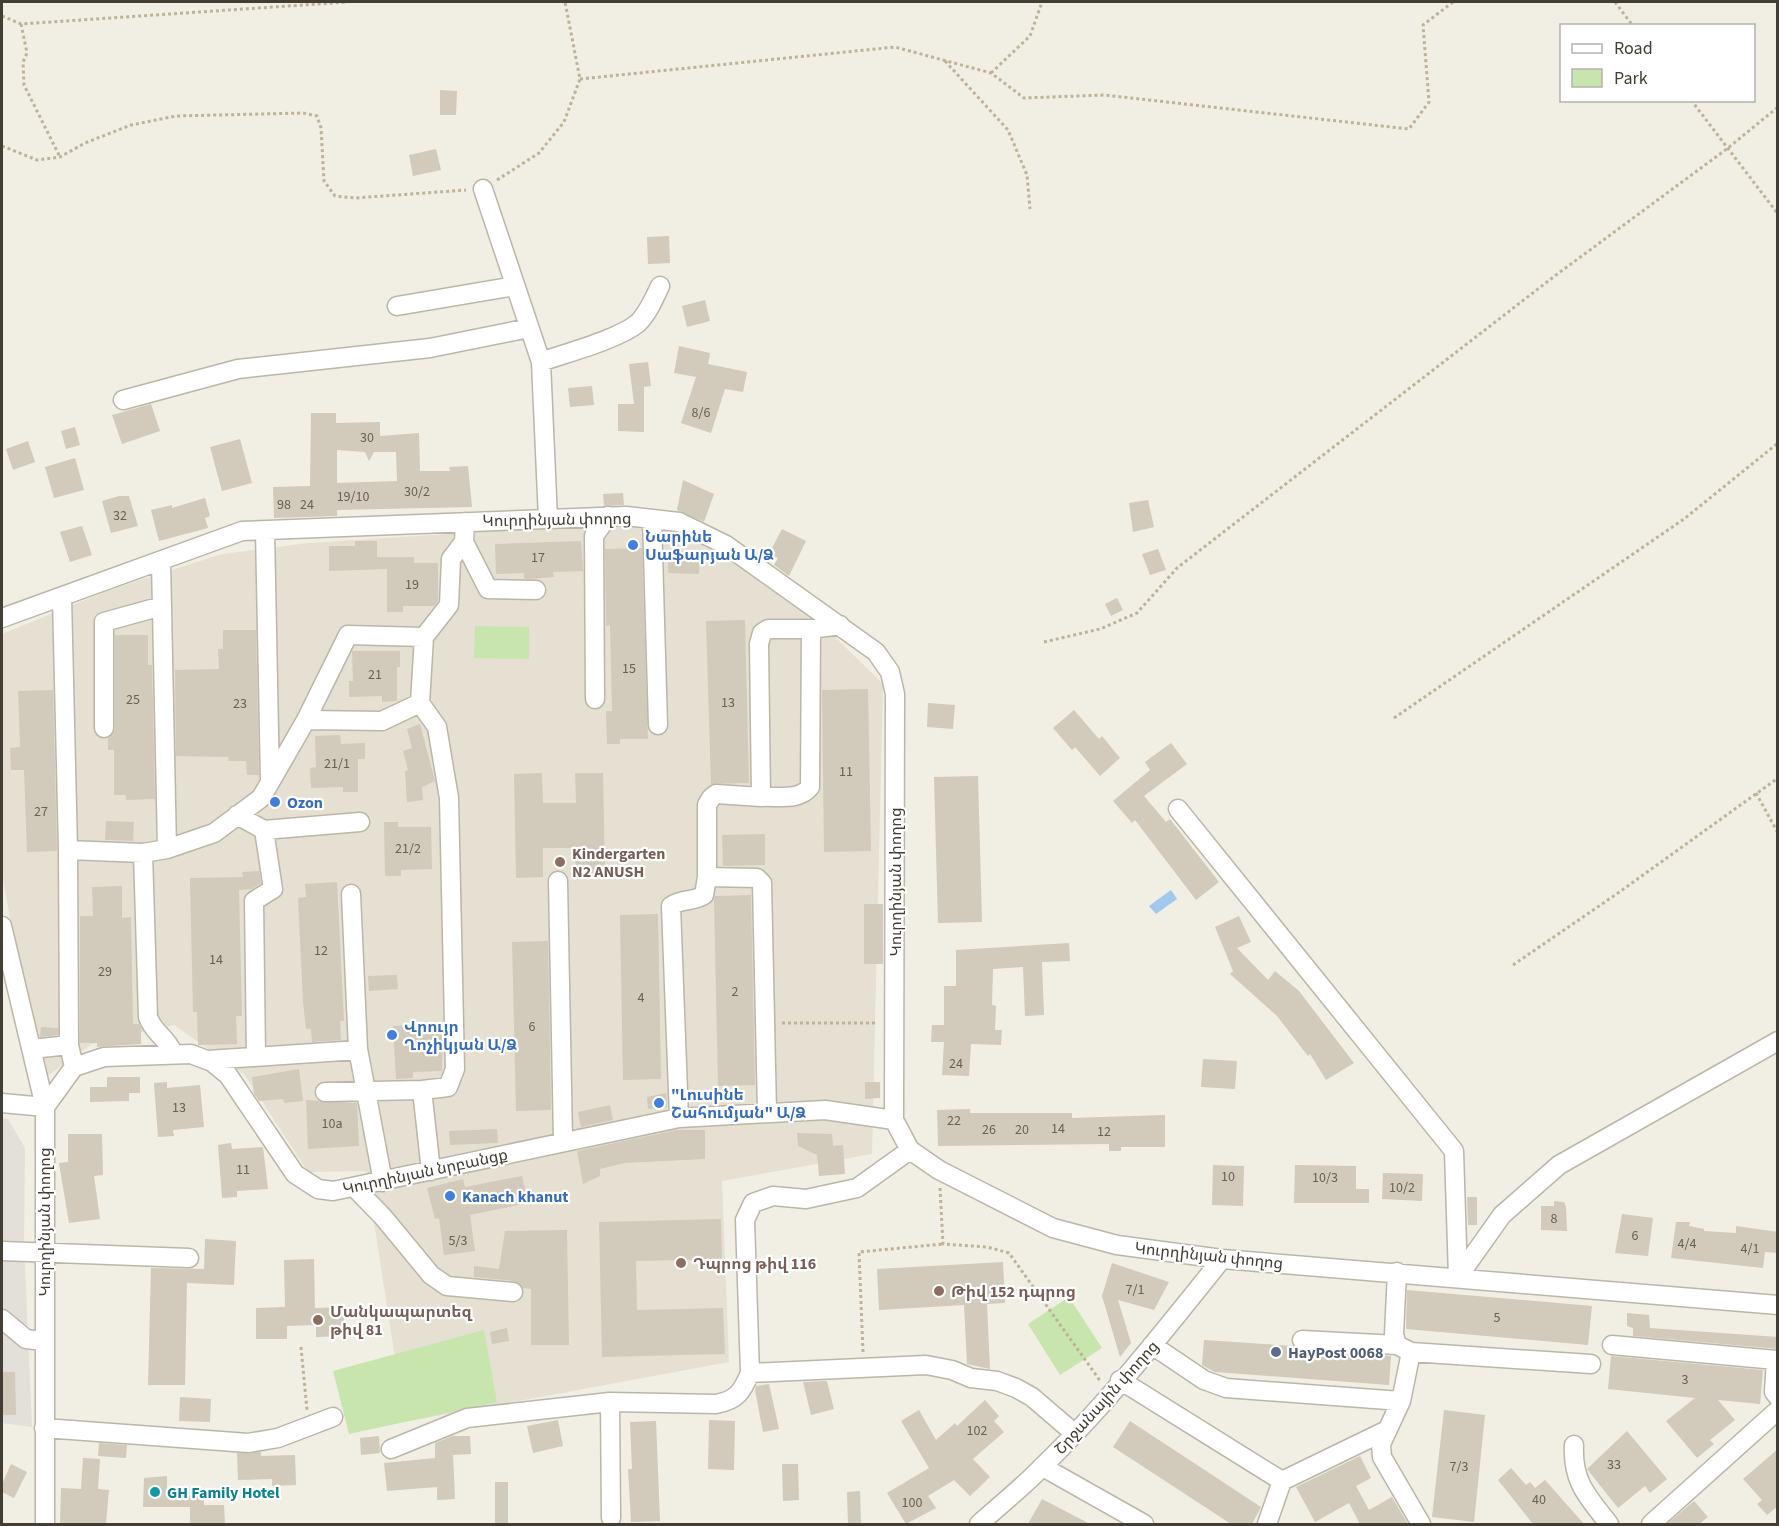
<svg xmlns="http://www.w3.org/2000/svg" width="1779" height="1526" font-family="'Source Sans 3','Noto Sans Armenian',sans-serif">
<rect width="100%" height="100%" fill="#f1eee4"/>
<path fill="#e5e0d2" d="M634 522 679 526 775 578 883 684 872 1154 722 1181 729 1362 405 1422 366 1171 308 1172 244 1074 174 1025 92 1044 39 1082 2 873V634L112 589 222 554 308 543Z"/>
<path fill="#e3dfd9" d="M2 1118 8 1119 25 1148 24 1244 32 1427 2 1423Z"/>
<path fill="#c8e5ad" d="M475 626 529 627V659L474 658Z
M1069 1297 1102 1348 1060 1375 1028 1324Z
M484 1330 497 1402 349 1434 333 1371Z"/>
<path fill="#a1c8ed" d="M1171 890 1177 899 1156 914 1149 906Z"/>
<path fill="#d2caba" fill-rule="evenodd" d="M440 90 457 91 456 115H440Z
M436 149 441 170 413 176 409 155Z
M669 236 670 263 648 264 647 237Z
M705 300 710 321 687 327 682 306Z
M679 346 710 353 708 364 747 372 743 392 725 389 711 433 681 423 696 377 674 373Z
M648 362 651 386 644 387V432L618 431V404H634L629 364Z
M592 386 594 405 570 407 568 388Z
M151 404 160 431 122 444 112 415Z
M311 413H336V423L380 422V436L419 433 420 471H450L449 467 468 466 472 507 337 510V516L274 518 273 487 310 486ZM337 450 365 452 369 461 374 452H396L397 481 337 483Z
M75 427 80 445 66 449 61 431Z
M240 439 252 483 222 491 210 447Z
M28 441 35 462 13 470 6 449Z
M75 458 84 490 54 498 45 467Z
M683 480 714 494 704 522 677 510Z
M623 493 624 505 604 506 603 494Z
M119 496H129L138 526 111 533 102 501Z
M205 498 210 516 205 518 208 528 159 541 151 510 172 505V508Z
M1148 500 1154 527 1133 532 1129 503Z
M82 526 92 555 70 562 60 532Z
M782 529 806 541 789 576 774 565 778 558 769 554Z
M355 541H377V557H414V563H438V601L434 606H403V612H387V569L329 571V546H355Z
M581 541 583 571 553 572 554 577 527 579 524 578V573L496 574 495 544Z
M642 548 648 739H620V744H607L606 711H612L610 625 606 626 605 549Z
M1158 549 1166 570 1150 575 1142 554Z
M668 551 700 552 699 574 668 573Z
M1117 598 1123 610 1111 616 1105 604Z
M745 620 749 783 711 784 706 621Z
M223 630H256L259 775H247L246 761H228L229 757 176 756 175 670 219 669 218 649H223Z
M115 635H148V665H152L155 799 126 800V795H114V750H108V738L113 734 115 728Z
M352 651H400V667H397V701L382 702V696L349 697V681H353Z
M868 689 871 851 824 852 822 690Z
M53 690 57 851 27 852 24 770H11L10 748 20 747 18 691Z
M928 703 955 705 953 729 927 727Z
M1074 710 1099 739 1102 736 1120 758 1100 776 1075 747 1072 750 1053 728Z
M420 724 435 781 422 787 423 800 407 802 405 771 408 770 403 751 412 748 407 729Z
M340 735 341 744 365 743V759H358V792H343V787L311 788 310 768 316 767 315 736Z
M1171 743 1187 764 1144 796 1166 822 1170 819 1219 882 1196 900 1135 820 1132 823 1113 801 1150 770 1145 762Z
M542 773 543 803H576L575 773H603L605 874 576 875 575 848H543V877L516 878 514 774Z
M978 776 982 922 938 923 934 777Z
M106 821 134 822 133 841 105 840Z
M384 822H398V827H431L432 869 401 870V876H385Z
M765 834V865L723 866 722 835Z
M259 871 261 883 252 889 239 890 242 1016H236L237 1044 198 1045 197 1012H193L190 878 243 877 242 872Z
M337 882 344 1021H340L341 1040 312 1042 311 1029H306L303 1002 298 898 306 897 305 884Z
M122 886V918L131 917 133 1024H139L141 1028V1044L97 1047V1043H80V916H93L92 887Z
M751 895 755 1085 718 1086 714 899 715 896Z
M864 904H883V964H864Z
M658 914 661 1079 623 1080 620 915Z
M1239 916 1251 942 1237 948 1268 980 1275 971 1299 991 1354 1063 1326 1080 1310 1054 1308 1056 1277 1016 1230 974 1233 971 1215 927Z
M548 941 551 1110 516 1111 512 942Z
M1069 943 1070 961 1042 962 1044 1015 1025 1016 1023 967 993 969 992 1005 996 1006 995 1030H1002L1001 1045 971 1044 969 1076 942 1075 944 1042H931L932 1025H944V986H956V950Z
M397 975 398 989 369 991 368 976Z
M443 1024 442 1071 413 1072V1078L396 1079 393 1026Z
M41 1027 58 1028V1035L40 1037Z
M1203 1059 1237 1061 1235 1089 1201 1087Z
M299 1069 303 1101 284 1103 283 1099 259 1101 254 1094 252 1077Z
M107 1077H140V1093H129V1101L90 1102V1087H107Z
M167 1082V1088L200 1085 204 1127 173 1130 174 1136 158 1137 154 1083Z
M865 1082H880V1098L865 1099Z
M666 1093 667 1107 648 1109 647 1097Z
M306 1100 357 1103 359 1146 308 1149Z
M610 1105 613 1120 581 1127 578 1112Z
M970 1109V1113H1072V1118L1165 1115V1147H1121V1151H1109V1144L938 1146 937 1110Z
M497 1129 498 1143 450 1145 449 1131Z
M676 1130H705V1159L625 1163 600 1169V1176L583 1184 577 1151Z
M797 1133 832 1134 833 1146 843 1145 845 1174 819 1176 817 1155 798 1146Z
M68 1134H102L103 1175 94 1176 100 1219 69 1223 59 1163 68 1162Z
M231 1143 232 1149 263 1147 268 1189 237 1191V1197L222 1198 218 1145Z
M1213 1165 1244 1166 1243 1206 1212 1205Z
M1295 1165 1356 1166V1189H1369V1203H1294Z
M1383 1173 1423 1174 1422 1201 1382 1199Z
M522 1176 528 1203 470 1215 475 1251 444 1255 439 1218 435 1219 427 1188 463 1179 465 1187Z
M1467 1197H1477V1225H1468Z
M1554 1201 1564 1202 1566 1207 1567 1231 1541 1230V1206H1554Z
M1622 1214 1653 1218 1648 1256 1615 1253Z
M721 1219 722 1259 636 1261 637 1310 723 1308 725 1354 602 1357 599 1222Z
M1676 1222H1690L1689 1226 1704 1229V1231L1736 1233V1226L1778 1232V1253L1765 1252 1763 1268 1671 1258Z
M567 1230 569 1345H531V1289L523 1288 514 1281 474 1277V1266L499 1269 505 1231Z
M205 1239 236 1241 234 1285 187 1283 185 1385H148L151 1268 204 1269Z
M314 1259 315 1308 344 1307V1336L316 1337V1325L287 1326V1339H256V1308L285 1307 284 1260Z
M1003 1262 1005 1303 987 1304 990 1369 967 1364 964 1305 879 1310 877 1269Z
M1112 1263 1169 1282 1154 1310 1118 1300 1131 1343 1120 1357 1102 1296Z
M1407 1290 1592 1306 1588 1345 1406 1329Z
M1627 1313 1649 1315 1650 1328 1778 1337V1349L1633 1336V1328L1627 1326Z
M507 1328 509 1341 492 1344 490 1332Z
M1204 1340 1293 1346 1301 1351 1391 1356 1389 1385 1215 1372 1202 1365Z
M1611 1356 1763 1370 1760 1404 1718 1400 1735 1420 1710 1440 1714 1444 1697 1458 1666 1421 1695 1398 1608 1389Z
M2 1372H15L16 1415H2Z
M827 1381 834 1409 811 1415 803 1382Z
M769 1384 779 1429 763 1432 755 1390 756 1386Z
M180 1397 211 1399 210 1422 179 1421Z
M985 1400 999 1416 994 1421 1004 1432 973 1459 990 1477 970 1496 954 1480 928 1496 936 1508 906 1524 887 1493 929 1468 901 1421 919 1410 936 1440 955 1423 957 1426Z
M1444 1410 1485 1415 1474 1522 1432 1517Z
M558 1420 563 1446 533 1453 527 1426Z
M709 1420 735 1421 734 1470 708 1469Z
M656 1421 660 1521 631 1522 628 1469H632L630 1422Z
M1130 1421 1261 1507 1252 1524H1231L1113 1447Z
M1627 1431 1667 1479 1650 1493 1645 1486 1618 1508 1587 1469Z
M379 1436 380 1453 361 1455 360 1438Z
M452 1436H470L471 1454 453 1455 455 1499 437 1500V1487L387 1491 384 1463 435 1458V1443Z
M99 1443 127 1445 126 1458 98 1456Z
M1778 1449V1506L1767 1515 1757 1504 1762 1500 1743 1479Z
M261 1452V1456L295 1455 296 1485 272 1486V1479L238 1480 237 1453Z
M1360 1456 1371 1478 1356 1486 1369 1510 1392 1497 1408 1524H1360L1349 1503 1315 1522 1296 1487Z
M83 1458 100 1459 98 1489 109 1490 106 1524H60L61 1488 81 1489Z
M11 1464 27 1472 14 1498 2 1492V1484Z
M782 1464H798L799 1500 783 1501Z
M1511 1468 1526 1485 1530 1482 1535 1488 1545 1480 1584 1524H1533L1498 1480Z
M167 1476V1496L204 1495V1505H224L225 1524H190V1507H143L144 1478Z
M495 1482H508V1524H495Z
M860 1491 861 1524H848L847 1492Z
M1042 1499 1090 1524H1028Z
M1694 1501 1708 1517 1699 1524H1667Z"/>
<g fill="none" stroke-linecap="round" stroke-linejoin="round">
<defs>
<path id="minor" d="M483 189 541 362 548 519
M397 306 515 286
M541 362C566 353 619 339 638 323 648 313 654 299 660 286
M123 400 238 369 430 348 529 328
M652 519 658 725
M265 531 270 781
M464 542 488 589 536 590
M161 561 167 849
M62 597 68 850 69 1045 74 1067
M2 618 242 531 626 516 679 522 726 545 876 652 890 672 895 694 894 1120 910 1150 939 1170 1053 1228 1117 1245 1222 1259 1778 1305
M595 699 594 536 608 516
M420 703 437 727 449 798 455 1069 448 1087 422 1090 431 1171
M306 720 382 721 420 703 424 637 449 605 451 559 464 542 465 522
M104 728V622L162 606
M761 797C778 796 799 801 810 787L811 629
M1178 809 1454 1151 1458 1277
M237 815 264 830 360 822
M68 850 143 853 167 849 214 833 261 798 306 720 348 635 424 637
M143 853 148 1017C154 1034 166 1036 173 1053
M707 877 757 878 762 883 767 1112
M558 881 563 1140
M351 894 358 1049 383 1182
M2 926 45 1107V1524
M32 1049 69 1045
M256 1057 254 901 273 889 264 830
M208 1060 358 1050
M325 1092 422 1090
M2 1103 45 1107
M45 1107 74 1067 104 1057 191 1054 212 1062 228 1075 295 1174 318 1189 333 1191 679 1118 825 1110 894 1120
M679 1118 671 906C682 898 694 902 704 895L707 877V805L711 798 716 794 761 797 759 644 762 633 768 629H811L840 625
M355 1188 384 1218 431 1275 447 1286 513 1292
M2 1251 189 1258
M1397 1272 1394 1334 1397 1345 1411 1352 1401 1401 1381 1444 1382 1457 1421 1524
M1458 1277 1502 1215 1559 1165 1778 1041
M2 1319 26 1339 43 1341
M1302 1340 1397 1345
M1152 1345 1204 1380 1226 1388 1401 1401
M1612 1345 1776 1360 1774 1392 1778 1397
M1411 1352 1591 1364
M750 1373 745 1220 753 1203 773 1196 806 1199 857 1188 910 1150
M1120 1380 1282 1481
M610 1402 611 1518
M44 1428 248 1443 278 1438 333 1417
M1574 1445C1572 1482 1588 1497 1609 1524
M391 1449 467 1418 610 1402 716 1404C737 1400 742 1392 750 1373L926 1365 952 1370 971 1378 997 1381 1016 1388 1032 1397 1074 1433
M1043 1467 1144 1524
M979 1524C1000 1505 1023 1487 1043 1466 1108 1403 1165 1330 1222 1259
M1267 1524 1282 1481 1385 1431
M1651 1524 1778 1410"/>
</defs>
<use href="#minor" stroke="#bcb6a7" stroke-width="21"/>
<path stroke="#beb398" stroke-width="3" stroke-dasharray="3 3" stroke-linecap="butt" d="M1615 2 1633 26
M2 16 21 24 348 2
M21 24 27 53 23 62 24 85 60 157
M945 61 1008 130 1027 175 1030 209
M991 73 1030 36 1042 2
M580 79 895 47 991 73 1024 98 1104 95 1409 129 1429 102 1423 25 1453 2
M1691 100 1778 214
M2 146 37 160 60 157 85 143 131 125 176 116 303 113 317 116 321 128 324 181 335 196 355 198 466 190
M497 180 539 153 564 122 580 79 565 2
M1044 642 1100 629 1137 613 1177 568 1556 275 1728 148 1778 107
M1394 718 1684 519 1778 443
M1756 793 1778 833
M1513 965 1618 893 1778 778
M782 1023H878
M940 1188 943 1244 987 1247 1009 1253 1101 1382
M301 1347 307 1410
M863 1352 859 1252 943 1244"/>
<use href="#minor" stroke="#fff" stroke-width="18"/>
</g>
<g fill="#3f7fe0" stroke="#fff" stroke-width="2">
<circle cx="633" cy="545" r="6"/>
<circle cx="275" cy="802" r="6"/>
<circle cx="392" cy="1035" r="6"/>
<circle cx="659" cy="1103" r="6"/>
<circle cx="450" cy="1196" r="6"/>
</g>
<g fill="#8d6e63" stroke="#fff" stroke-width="2">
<circle cx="560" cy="862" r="6"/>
<circle cx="681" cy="1263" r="6"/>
<circle cx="939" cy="1291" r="6"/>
<circle cx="318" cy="1320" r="6"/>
</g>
<circle fill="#5c6f8a" stroke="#fff" stroke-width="2" cx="1276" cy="1352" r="6"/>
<circle fill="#0f9aa8" stroke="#fff" stroke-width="2" cx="155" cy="1492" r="6"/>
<g text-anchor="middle" stroke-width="4.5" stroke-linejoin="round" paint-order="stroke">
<g font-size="14" fill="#676156">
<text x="701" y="417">8/6</text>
<text x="367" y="442">30</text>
<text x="417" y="496">30/2</text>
<text x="353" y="501">19/10</text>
<text x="284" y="509">98</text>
<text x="307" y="509">24</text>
<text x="120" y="520">32</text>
<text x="538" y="562">17</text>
<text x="412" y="589">19</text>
<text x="629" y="673">15</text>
<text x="375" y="679">21</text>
<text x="133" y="704">25</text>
<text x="728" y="707">13</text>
<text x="240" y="708">23</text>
<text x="337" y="768">21/1</text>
<text x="846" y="776">11</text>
<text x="41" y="816">27</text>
<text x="408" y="853">21/2</text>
<text x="321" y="955">12</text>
<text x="216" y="964">14</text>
<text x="105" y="976">29</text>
<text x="735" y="996">2</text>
<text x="641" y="1002">4</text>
<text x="532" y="1031">6</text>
<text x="956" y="1068">24</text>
<text x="179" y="1112">13</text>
<text x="954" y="1125">22</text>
<text x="332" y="1128">10a</text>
<text x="1058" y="1133">14</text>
<text x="989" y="1134">26</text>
<text x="1022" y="1134">20</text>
<text x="1104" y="1136">12</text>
<text x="243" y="1174">11</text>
<text x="1228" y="1181">10</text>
<text x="1325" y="1182">10/3</text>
<text x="1402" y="1192">10/2</text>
<text x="1554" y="1223">8</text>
<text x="1635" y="1240">6</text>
<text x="458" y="1245">5/3</text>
<text x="1687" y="1248">4/4</text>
<text x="1750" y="1253">4/1</text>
<text x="1135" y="1294">7/1</text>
<text x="1497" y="1322">5</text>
<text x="1685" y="1384">3</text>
<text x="977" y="1435">102</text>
<text x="1614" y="1469">33</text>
<text x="1459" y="1471">7/3</text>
<text x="1539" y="1504">40</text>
<text x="912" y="1507">100</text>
</g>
<g font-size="16" fill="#433e34" stroke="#fff">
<text transform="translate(557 519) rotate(-1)" y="6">Կուրղինյան փողոց</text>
<text transform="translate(895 882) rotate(-90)" y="6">Կուրղինյան փողոց</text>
<text transform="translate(425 1171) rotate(-12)" y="6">Կուրղինյան նրբանցք</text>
<text transform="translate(44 1222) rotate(-90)" y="6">Կուրղինյան փողոց</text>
<text transform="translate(1209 1255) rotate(6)" y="6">Կուրղինյան փողոց</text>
<text transform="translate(1106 1397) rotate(-48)" y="6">Շրջանային փողոց</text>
</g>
<g font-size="16" font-weight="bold" fill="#366cbe" stroke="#fff" text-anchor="start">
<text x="645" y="542">Նարինե<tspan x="645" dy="18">Սաֆարյան Ա/Ձ</tspan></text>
<text x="287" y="808">Ozon</text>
<text x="404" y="1032">Վրույր<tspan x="404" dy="18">Ղոչիկյան Ա/Ձ</tspan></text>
<text x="671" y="1100">"Լուսինե<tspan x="671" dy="18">Շահումյան" Ա/Ձ</tspan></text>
<text x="462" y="1202">Kanach khanut</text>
</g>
<g font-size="16" font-weight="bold" fill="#785e54" stroke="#fff" text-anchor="start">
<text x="572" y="859">Kindergarten<tspan x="572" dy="18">N2 ANUSH</tspan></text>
<text x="693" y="1269">Դպրոց թիվ 116</text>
<text x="951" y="1297">Թիվ 152 դպրոց</text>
<text x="330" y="1317">Մանկապարտեզ<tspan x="330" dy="18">թիվ 81</tspan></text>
</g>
<g font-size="16" font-weight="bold" fill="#4e5e75" stroke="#fff" text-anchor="start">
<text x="1288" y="1358">HayPost 0068</text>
</g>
<g font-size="16" font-weight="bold" fill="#0d838f" stroke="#fff" text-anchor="start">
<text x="167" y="1498">GH Family Hotel</text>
</g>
</g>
<rect width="1779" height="1526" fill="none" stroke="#433e34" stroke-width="6"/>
<rect x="1560" y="24" width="195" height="78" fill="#ffffff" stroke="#b4b2ae" stroke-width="1.5"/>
<rect x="1572" y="44" width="30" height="9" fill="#ffffff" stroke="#b4b2ae" stroke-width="1.5"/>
<text x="1614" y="54" font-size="18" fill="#433e34">Road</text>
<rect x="1572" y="69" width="30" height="18" fill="#c8e5ad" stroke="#b4b2ae" stroke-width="1.5"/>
<text x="1614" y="84" font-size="18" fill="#433e34">Park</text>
</svg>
